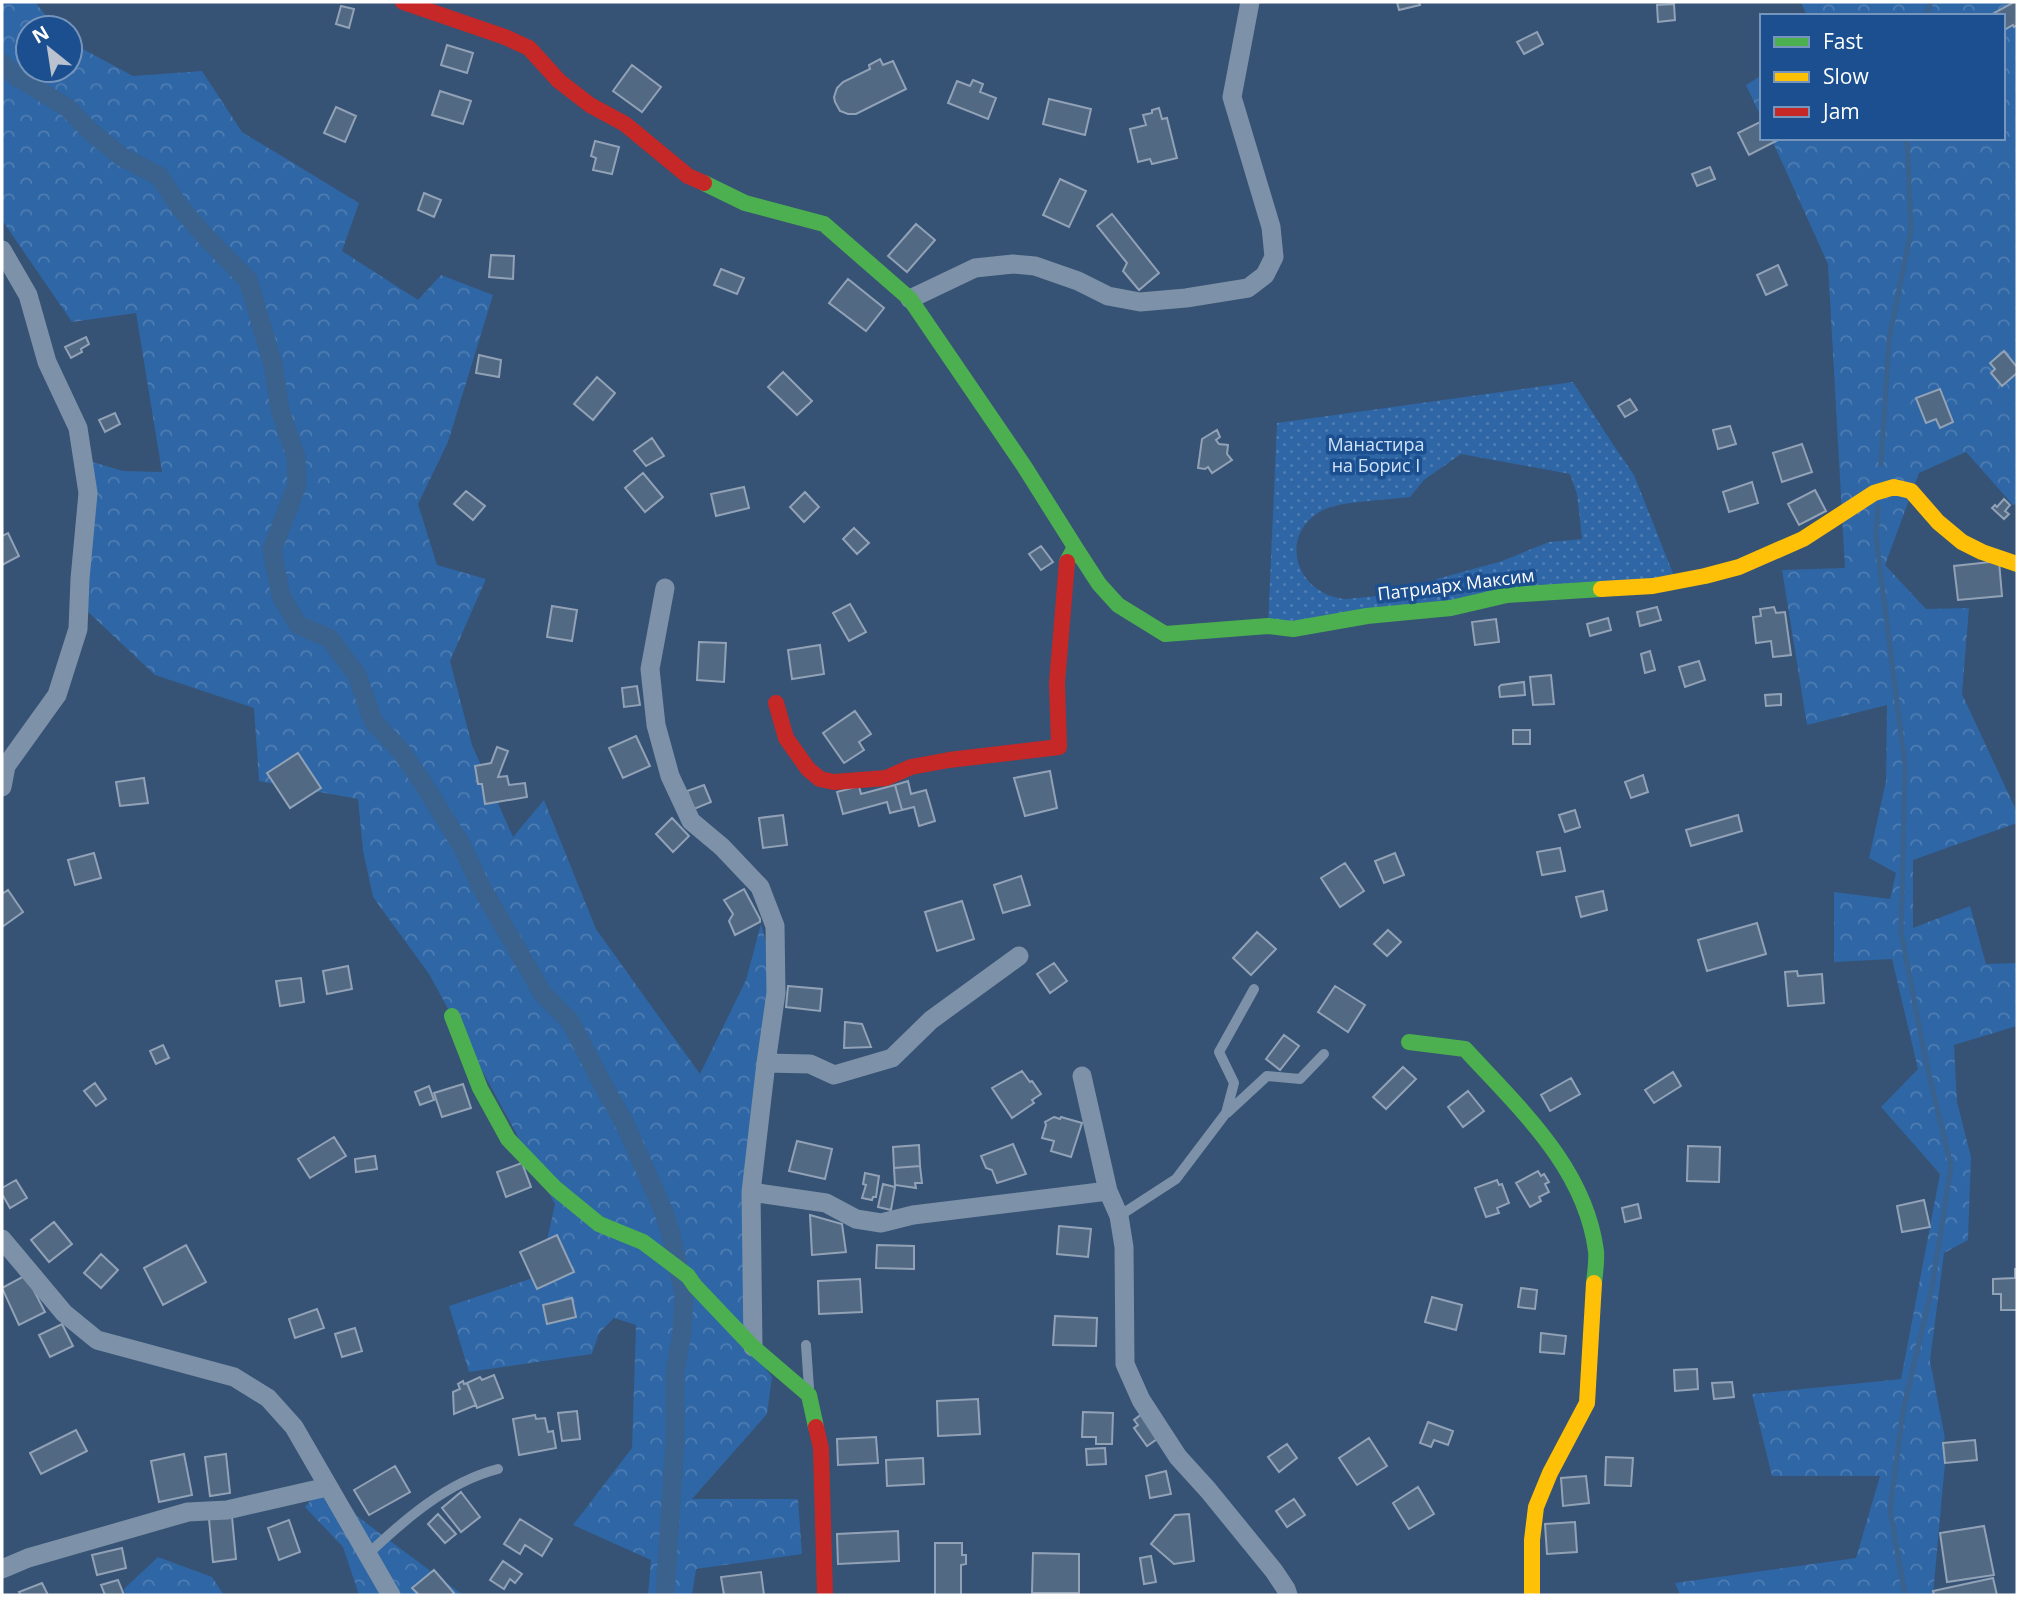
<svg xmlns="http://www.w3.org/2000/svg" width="2019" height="1597" font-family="'Open Sans',sans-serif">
<defs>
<pattern id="grass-dots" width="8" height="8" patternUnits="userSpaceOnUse" patternTransform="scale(1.75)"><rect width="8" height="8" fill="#2f66a5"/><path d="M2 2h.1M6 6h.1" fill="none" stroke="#4e7db2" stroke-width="1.8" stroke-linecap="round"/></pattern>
<pattern id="forest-crowns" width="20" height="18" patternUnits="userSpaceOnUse" patternTransform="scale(1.75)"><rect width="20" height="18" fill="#2f66a5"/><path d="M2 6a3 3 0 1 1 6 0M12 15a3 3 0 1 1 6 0" fill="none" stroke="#4e7db2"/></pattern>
</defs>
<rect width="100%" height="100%" fill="#365274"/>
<path fill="url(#grass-dots)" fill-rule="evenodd" d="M1573 382 1612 443 1634 475 1676 581 1268 626 1277 423ZM1461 454 1570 474 1577 494 1582 539 1549 542 1502 561 1437 579 1411 593 1345 599C1295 594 1277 534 1323 510 1341 501 1389 500 1410 497L1424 480Z"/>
<path fill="url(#forest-crowns)" d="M2 2H35L56 28H28V70H70V42L133 76 202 71 242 132 359 203 342 251 418 300 441 275 493 295 448 442 418 504 437 565 486 579 450 661 472 745 513 837 544 800 596 929 700 1074 746 980 761 924 774 972 745 1341 772 1377 767 1414 692 1499H798L802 1554 696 1569 692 1595H648L651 1560 573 1525 632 1448 636 1325 614 1318 599 1333 592 1354 469 1372 449 1306 539 1276 555 1204 429 974 373 897 363 851 358 799 259 781 254 708 155 675 86 610 89 461 123 471 162 472 136 313 72 322 2 220Z
M1801 2H2017V504L2013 505 1966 452 1919 473 1885 565 1926 609 1969 608 1962 694 2017 812V823L1913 860V928L1970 906 1986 964 2017 963V1026L1954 1045 1957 1102 1971 1157 1968 1240 1944 1253 1930 1361 1945 1438 1943 1443 1945 1463 1933 1595H1680L1675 1583 1856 1558 1880 1476H1772L1752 1394 1901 1379 1940 1174 1881 1107 1918 1069 1892 959 1834 962V892L1890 899 1896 873 1869 858 1886 781 1887 705 1807 725 1782 570 1845 568 1828 264 1771 138H2003V16H1807Z
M1762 75V119L1746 85Z
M330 1477 358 1517 463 1595H359L343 1547 305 1507Z
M158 1557 212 1577 224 1595H125L124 1589Z"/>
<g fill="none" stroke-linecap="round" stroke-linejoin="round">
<path stroke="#3b618d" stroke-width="5" d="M1926 16 1931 2
M1881 464 1889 340 1911 231 1907 138
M1878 507 1876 537 1905 766 1901 932 1925 1057 1951 1166 1932 1288 1903 1411 1890 1510 1905 1595"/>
<path stroke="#3b618d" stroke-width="19" d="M2 63 17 77 68 108 91 132 122 157 159 176 179 206 205 236 248 280 273 364 280 410 296 457 297 485 272 550 281 596 298 625 329 638 357 675 373 721 401 751 426 788 462 846 481 887 543 994 570 1021 603 1085 625 1124 664 1212 671 1235 684 1294 682 1333 675 1372V1442L665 1595"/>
</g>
<path fill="#526984" stroke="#92a2b6" stroke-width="2" d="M1397 2H1419L1420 5 1399 10Z
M2014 2H2017V25L2014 27 2013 25 2004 30 2003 16H1996L1994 13Z
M1674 4 1675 20 1658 22 1657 5Z
M341 6 354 9 349 28 336 24Z
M1537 32 1543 44 1524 54 1517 42Z
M447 45 473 53 467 73 441 65Z
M880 59 883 65 893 61 906 89 856 114H848L840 111 835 102 834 97 837 88 843 82 870 69 869 65Z
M632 65 661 87 642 112 613 91Z
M973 80 983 84 980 92 996 98 988 119 948 103 957 81 970 86Z
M440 91 471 101 463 124 432 115Z
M1049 99 1091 109 1085 135 1043 124Z
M336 107 356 116 345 142 324 133Z
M1159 108 1162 119 1167 118 1177 158 1152 164 1150 159 1138 162 1130 129 1146 125 1143 115 1152 113V110Z
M1762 121V138H1777L1778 140 1749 155 1738 133Z
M595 141 619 147 612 174 593 170 596 158 591 156Z
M1710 167 1715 179 1697 186 1692 174Z
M1060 179 1086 191 1069 227 1043 215Z
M424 193 441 200 434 217 418 210Z
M1112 214 1159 273 1139 290 1123 271 1127 263 1097 226Z
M916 224 935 240 907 272 888 256Z
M491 255 514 256 513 279 489 277Z
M1778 265 1787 285 1766 295 1757 275Z
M721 269 744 278 737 294 714 285Z
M848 279 884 308 866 331 829 303Z
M86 337 89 344 81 349 82 352 71 358 65 347Z
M2004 351 2017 367V373L2002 386 1991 373 1995 369 1990 363Z
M479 355 501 360 499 377 476 373Z
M783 372 812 401 797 415 768 387Z
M597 377 615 393 593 420 574 404Z
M1940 389 1953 422 1940 428 1936 419 1926 423 1916 398Z
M1630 399 1637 410 1625 417 1618 406Z
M115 413 120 424 105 432 99 420Z
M1730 426 1736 444 1718 449 1713 430Z
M1217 430 1220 437 1216 440 1219 444 1228 445 1227 454 1232 460 1212 473 1208 467 1205 469 1198 468 1202 439Z
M652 438 664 456 646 466 634 451Z
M1802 444 1812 472 1782 482 1773 453Z
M643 473 663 497 645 512 625 488Z
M1752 482 1758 503 1729 512 1723 492Z
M744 487 749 508 716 516 711 494Z
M1815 490 1826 511 1799 525 1788 504Z
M466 491 485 506 473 520 454 504Z
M805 492 819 507 804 522 790 507Z
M2004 499 2010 505 2005 511 2009 514 2004 519 1992 508 1995 505 1997 507Z
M854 528 869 543 857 554 843 539Z
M8 533 19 556 2 565V536Z
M1041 546 1053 562 1041 570 1029 554Z
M1999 561 2002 596 1958 600 1954 566Z
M850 604 866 632 849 641 833 613Z
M552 606 577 610 572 641 547 637Z
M1657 607 1661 620 1640 626 1637 612Z
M1774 607 1776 613 1785 612 1791 655 1773 657 1771 641 1756 643 1753 617 1761 616 1760 609Z
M1608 618 1611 630 1590 636 1587 624Z
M1496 619 1499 642 1475 645 1472 622Z
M699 642 726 643 724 682 697 680Z
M820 645 824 674 792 679 788 650Z
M1650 651 1655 670 1645 673 1641 654Z
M1699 661 1705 680 1685 687 1679 667Z
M1551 675 1554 704 1533 705 1530 677Z
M1524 682 1525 695 1500 697 1499 687 1501 685Z
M637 686 640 705 624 707 622 688Z
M1781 694V705L1766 706 1765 695Z
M855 711 871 734 859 742 864 750 844 763 823 733Z
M1513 730H1530V744H1513Z
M636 736 650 766 623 778 609 748Z
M497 747 508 751 498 777 507 776 509 785 525 783 527 797 485 804 482 784H478L475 766 491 763Z
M298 753 321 788 290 808 267 773Z
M1050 771 1057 808 1025 816 1014 778Z
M1643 775 1648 792 1631 798 1625 782Z
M144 778 148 803 120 806 116 782Z
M908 781 911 794 926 790 935 821 919 826 914 807 902 810 895 785Z
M704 785 711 802 694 809 687 791Z
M895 785 902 810 890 813 887 802 843 814 837 792 859 786 861 794Z
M1575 810 1580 827 1565 832 1559 815Z
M783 815 787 845 763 848 759 818Z
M1738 815 1742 831 1691 846 1686 830Z
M672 818 689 836 673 852 656 834Z
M1560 848 1565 871 1542 875 1537 852Z
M94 853 101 878 75 885 68 860Z
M1395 853 1404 875 1384 883 1375 861Z
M1345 863 1364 891 1340 907 1321 878Z
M1021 876 1030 905 1003 913 994 885Z
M744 889 760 919V922L735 935 729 921 733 914 724 900Z
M8 890 23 912 2 927V894Z
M1603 891 1607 910 1581 917 1576 897Z
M962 901 974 939 937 951 925 912Z
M1757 923 1766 954 1707 971 1698 940Z
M1388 930 1401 942 1387 956 1374 944Z
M1257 932 1276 949 1251 975 1233 958Z
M1054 963 1067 981 1050 993 1037 974Z
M348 966 352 989 327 994 323 971Z
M1797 971 1798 976 1822 974 1824 1003 1788 1006 1785 972Z
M301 978 304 1002 280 1006 276 981Z
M788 986 822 989 820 1011 786 1007Z
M1335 986 1365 1005 1348 1032 1318 1012Z
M845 1022 862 1024 871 1047 844 1048Z
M1284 1035 1299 1046 1280 1070 1266 1059Z
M163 1045 169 1058 156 1064 150 1051Z
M1403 1067 1416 1079 1386 1109 1373 1097Z
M1022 1071 1030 1082 1032 1081 1041 1094 1032 1100 1034 1103 1012 1118 992 1088Z
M1673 1072 1681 1086 1654 1103 1645 1090Z
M1571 1078 1580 1094 1550 1111 1541 1095Z
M95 1083 106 1099 96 1106 84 1091Z
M463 1084 471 1108 442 1117 434 1093Z
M429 1086 434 1100 420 1105 415 1092Z
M1468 1091 1484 1111 1463 1127 1448 1107Z
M1054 1117 1060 1119 1061 1117 1082 1123 1071 1157 1051 1151 1054 1141 1042 1138 1046 1125 1045 1122Z
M334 1137 346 1156 310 1178 298 1159Z
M797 1141 832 1149 825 1179 789 1171Z
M1013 1144 1026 1174 997 1183 992 1170 986 1168 981 1156Z
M919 1145 920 1166 894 1168 893 1147Z
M1688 1146 1720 1147 1719 1182 1687 1181Z
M375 1156 377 1169 356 1172 355 1159Z
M522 1163 531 1187 506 1197 497 1172Z
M920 1166 922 1183H915L916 1188 895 1185 894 1168Z
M1538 1171 1541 1176 1544 1174 1549 1182 1545 1184 1549 1192 1539 1197 1541 1201 1530 1207 1516 1183Z
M865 1173 879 1176 876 1197H873L872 1200 862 1198 866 1185 863 1184Z
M16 1180 27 1198 10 1208 2 1194V1188Z
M1497 1180 1499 1185 1502 1184 1509 1203 1497 1208 1499 1213 1486 1217 1475 1188Z
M883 1184 895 1187 891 1210 878 1207Z
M1924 1200 1930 1227 1902 1232 1897 1206Z
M1638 1204 1641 1218 1625 1222 1622 1208Z
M810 1215 842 1224 846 1252 812 1255Z
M54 1222 72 1244 49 1262 31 1240Z
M1059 1226 1091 1229 1088 1257 1057 1254Z
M557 1235 574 1272 537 1289 520 1252Z
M186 1245 206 1282 163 1305 144 1268Z
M877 1245 914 1246V1269L876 1268Z
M101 1254 118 1270 101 1288 84 1273Z
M2015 1269H2017V1310H2001V1294H1993V1279L2015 1278Z
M26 1275 45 1312 19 1325 2 1288Z
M860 1279 862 1312 819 1314 818 1281Z
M1521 1288 1537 1290 1535 1309 1518 1307Z
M1432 1297 1462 1305 1456 1330 1425 1322Z
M572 1298 576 1317 547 1324 543 1305Z
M317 1309 324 1328 295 1338 289 1319Z
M1055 1316 1097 1318 1096 1346 1053 1345Z
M62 1324 73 1346 50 1357 39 1335Z
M355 1328 362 1351 342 1357 335 1334Z
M1541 1333 1566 1336 1564 1354 1540 1352Z
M1697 1369 1698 1389 1675 1391 1674 1370Z
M494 1375 503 1398 477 1408 467 1383 480 1377 482 1380Z
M463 1381 464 1384 467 1383 476 1405 454 1414 453 1392 460 1389 458 1384Z
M1732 1382 1734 1397 1714 1399 1712 1383Z
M978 1399 980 1434 938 1436 937 1401Z
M577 1411 580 1439 562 1441 558 1413Z
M1083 1412 1113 1413 1112 1444H1096V1437H1082Z
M1143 1413 1160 1437 1147 1446 1134 1428 1138 1425 1134 1420Z
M535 1415 536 1419 545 1418 548 1432 553 1431 556 1448 519 1455 513 1419Z
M1428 1422 1453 1431 1448 1445 1434 1440 1431 1447 1420 1443Z
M76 1430 87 1451 41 1474 30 1453Z
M876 1437 878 1463 838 1465 837 1439Z
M1369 1438 1387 1466 1357 1485 1339 1458Z
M1975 1440 1977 1460 1945 1463 1943 1443Z
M1287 1444 1297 1458 1279 1472 1268 1457Z
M1105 1448 1106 1464 1087 1465 1086 1449Z
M184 1454 192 1495 159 1502 151 1461Z
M226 1454 230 1493 210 1496 205 1457Z
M1606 1457 1633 1458 1631 1486 1605 1485Z
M923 1458 924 1484 887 1486 886 1460Z
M395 1466 410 1492 369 1515 354 1490Z
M1166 1471 1171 1494 1150 1498 1146 1476Z
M1586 1476 1589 1503 1563 1506 1561 1478Z
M1418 1487 1434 1514 1409 1529 1393 1503Z
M461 1492 480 1517 461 1532 442 1508Z
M1294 1499 1305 1515 1287 1527 1276 1511Z
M438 1514 456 1534 445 1543 428 1524Z
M1189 1514 1194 1561 1174 1564 1151 1544 1175 1515Z
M232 1517 236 1559 213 1562 209 1519Z
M520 1519 552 1539 542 1556 525 1545 520 1554 504 1544Z
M289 1520 300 1552 279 1560 268 1528Z
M1575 1522 1577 1552 1547 1554 1545 1524Z
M1984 1526 1994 1575 1947 1582 1940 1533Z
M898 1531 899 1561 838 1564 837 1534Z
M935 1543H962V1555H966V1564L961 1565V1595H935Z
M122 1548 126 1568 97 1575 92 1555Z
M1033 1553 1079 1554V1593H1032Z
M1151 1556 1156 1582 1144 1584 1140 1558Z
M503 1561 522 1574 515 1583 510 1579 504 1589 490 1580Z
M434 1570 454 1593 451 1595H419L412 1588Z
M761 1572 764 1595H724L721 1577Z
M1993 1578 1997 1595H1934L1933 1591Z
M118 1580 124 1595H105L101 1585Z
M42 1583 48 1595H21L19 1592Z"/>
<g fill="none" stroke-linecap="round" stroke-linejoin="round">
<path stroke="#7d92a8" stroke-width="10" d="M1227 1113 1267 1076 1300 1079 1324 1054
M1119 1216 1176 1179 1226 1113 1234 1083 1219 1052 1254 989
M806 1345 809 1388
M367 1555C404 1520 447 1482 498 1469"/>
<path stroke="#7d92a8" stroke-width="19" d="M2 250 28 295 47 362 78 428 88 493 80 579 78 629 57 695 6 766 2 787
M910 299 975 268 1013 264 1035 266 1078 281 1108 296 1140 302 1186 298 1248 288 1265 275 1274 257 1271 227 1232 97 1250 2
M665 588 650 669 656 725 670 776 691 821 722 847 760 887 775 926 776 993 766 1063 751 1192 753 1347
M766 1063 810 1064 834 1075 892 1058 931 1020 1019 956
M1082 1076 1108 1191 1119 1216 1124 1247 1125 1364 1141 1400 1178 1457 1208 1490 1274 1571 1286 1589 1288 1595
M751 1192 826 1203 856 1219 881 1223 913 1215 1108 1191
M2 1239 64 1313 97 1340 234 1377 268 1398 294 1427 391 1595
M2 1569 28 1558 188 1512 227 1510 327 1487"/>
<path stroke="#4caf50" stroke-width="16" d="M704 183 745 203 824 224 910 299 1024 466 1075 547 1067 562
M1075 547 1099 584 1118 605 1165 634 1268 626 1293 629 1367 616 1451 608 1507 595 1601 589
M452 1016 480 1088 508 1139 555 1188 599 1224 643 1242 688 1276 695 1286 753 1347 809 1395 816 1427
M1409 1042 1465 1049C1519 1108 1585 1167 1596 1251 1597 1261 1595 1273 1594 1283"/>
<path stroke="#ffc107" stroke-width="16" d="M1601 589 1653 586 1705 576 1739 567 1803 539 1874 493 1894 487 1911 491 1938 522 1962 542 1982 552 2017 564
M1532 1595V1540L1536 1507 1550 1473 1587 1403 1594 1283"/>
<path stroke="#c62828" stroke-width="16" d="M403 2 505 37 529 48 559 81 590 105 625 124 688 176 704 183
M776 703 786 738 808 769 820 779 834 782 886 778 911 767 949 760 1059 747 1057 683 1067 562
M816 1427 821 1448 825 1595"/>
</g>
<g text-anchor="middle" stroke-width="7" stroke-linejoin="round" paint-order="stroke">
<g font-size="18" fill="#cfe3fa" stroke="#1b4f8f">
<text x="1376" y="451">Манастира<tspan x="1376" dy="21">на Борис І</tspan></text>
</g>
<g font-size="18" fill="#fff" stroke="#1b4f8f">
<text transform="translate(1456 585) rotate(-7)" y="6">Патриарх Максим</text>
</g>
</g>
<rect width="2019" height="1597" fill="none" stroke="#ffffff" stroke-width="7"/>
<rect x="1760" y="14" width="245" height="126" fill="#1b4f8f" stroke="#7695bc" stroke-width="2"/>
<rect x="1774" y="37" width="35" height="10" fill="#4caf50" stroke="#7695bc" stroke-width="2"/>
<text x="1823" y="49" font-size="21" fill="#ffffff">Fast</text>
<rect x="1774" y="72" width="35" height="10" fill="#ffc107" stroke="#7695bc" stroke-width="2"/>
<text x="1823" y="84" font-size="21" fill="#ffffff">Slow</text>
<rect x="1774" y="107" width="35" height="10" fill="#c62828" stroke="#7695bc" stroke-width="2"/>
<text x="1823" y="119" font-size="21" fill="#ffffff">Jam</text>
<g transform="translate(49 49) rotate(330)"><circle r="33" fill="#1b4f8f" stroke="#7695bc" stroke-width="2"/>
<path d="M0-5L12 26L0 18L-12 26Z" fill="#b9c2ce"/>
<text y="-10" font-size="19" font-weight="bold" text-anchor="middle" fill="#ffffff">N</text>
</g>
</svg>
